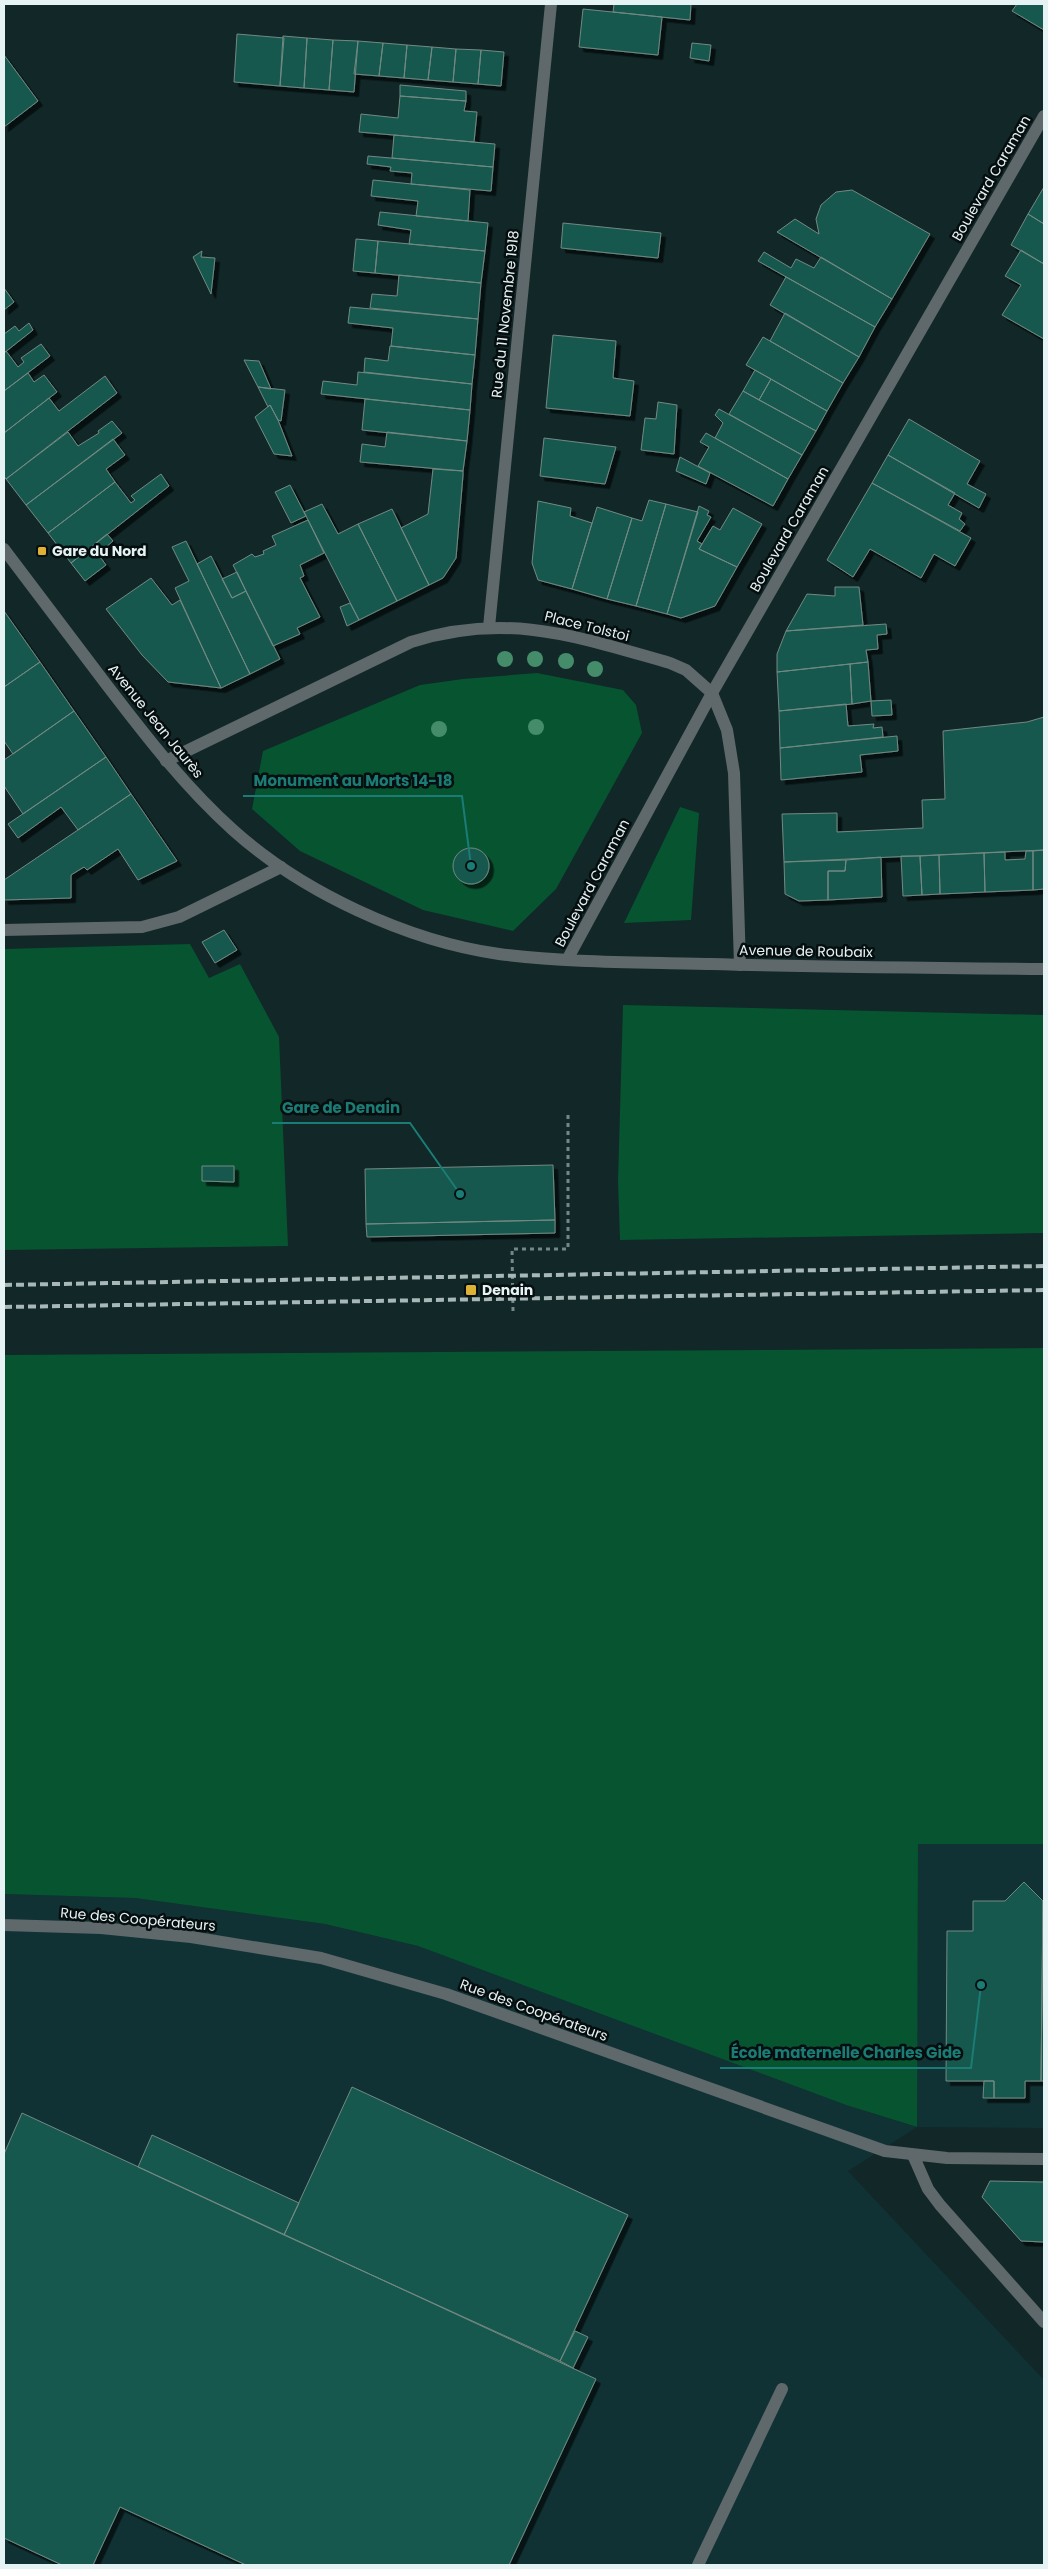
<svg xmlns="http://www.w3.org/2000/svg" width="1048" height="2569" font-family="Poppins,sans-serif">
<defs>
<filter id="shadow"><feDropShadow dx="4.5" dy="4.5" stdDeviation="0" flood-color="#0009"/></filter>
</defs>
<rect width="100%" height="100%" fill="#112728"/>
<path fill="#113234" d="M918 1843 1044 1844V2128L917 2127 848 2171 1044 2380V2565H4V1894L135 1898 325 1924 418 1946 846 2105 916 2127Z"/>
<path fill="#075430" d="M537 673 623 690 636 705 642 733 556 889 513 931 423 910 300 851 252 809 263 751 420 685 463 679Z
M680 807 699 813 691 920 624 923Z
M190 944 209 978 240 964 279 1037 288 1246 4 1250V949Z
M623 1005 1044 1015V1233L620 1240 618 1181Z
M1044 1348V1844H918L917 2127 846 2105 418 1946 325 1924 135 1898 4 1894V1355Z"/>
<path fill="#19594e" stroke="#728983" filter="url(#shadow)" d="M614 4H691L690 20 613 12Z
M1017 4H1044V30L1012 11Z
M583 9 662 17 658 55 579 47Z
M237 34 284 38 280 86 234 82Z
M283 36 307 38 304 88 280 86Z
M307 38 333 40 329 90 304 88Z
M333 40 358 41 354 92 329 90Z
M358 41 383 43 379 76 354 74Z
M383 43 407 45 404 78 379 76Z
M692 43 711 45 709 61 690 58Z
M407 45 432 47 428 80 404 78Z
M432 47 456 49 453 82 428 80Z
M456 49 481 50 478 84 453 82Z
M481 50 504 52 501 86 478 84Z
M4 55 38 101 4 127Z
M400 85 466 91V101L400 96Z
M400 96 466 101 464 111 477 112 474 142 359 132 361 114 398 118Z
M394 135 495 144 493 167 392 158Z
M368 156 493 167 491 191 411 184 412 173 390 171 391 167 367 164Z
M373 180 470 190 468 221 416 216 418 201 371 196Z
M1044 187V224L1028 214Z
M852 190 930 234 892 299 777 232 795 219 819 234 816 219 821 205 836 192Z
M380 212 488 223 485 251 409 244 411 230 378 225Z
M1028 214 1044 224V264L1011 245Z
M563 223 661 233 658 258 561 248Z
M356 239 378 241 375 273 353 271Z
M378 241 485 251 481 283 375 273Z
M1021 250 1044 264V339L1002 315 1021 285 1005 276Z
M202 251 201 257 215 258 211 294 193 257Z
M764 252 791 268 796 259 814 268 821 257 892 299 875 327 758 261Z
M399 275 481 283 478 319 370 308 372 294 397 296Z
M786 277 875 327 859 357 770 305Z
M4 288 14 302 4 310Z
M350 307 478 319 475 355 391 346 393 328 348 323Z
M785 313 859 357 843 383 770 341Z
M29 323 33 330 4 353V334L15 326 19 331Z
M553 335 616 341 613 378 634 381 630 416 546 408Z
M763 337 843 383 827 411 746 365Z
M41 344 50 356 4 391V353L6 351 18 367 24 362 21 358Z
M390 346 475 355 472 384 364 372 365 358 388 361Z
M244 360 259 361 271 389 258 387Z
M755 370 771 379 759 400 743 391Z
M358 372 472 384 470 410 321 394 323 381 357 385Z
M28 373 34 382 44 375 57 392 4 433V391Z
M105 376 117 393 6 479 4 476V433L49 398 59 411Z
M771 379 827 411 816 431 759 400Z
M258 387 285 390 281 421 278 420 270 405 268 407Z
M743 391 816 431 802 455 729 414Z
M365 399 470 410 467 441 362 430Z
M658 402 677 405 674 454 641 450 645 418 656 419Z
M270 405 278 420 292 456 274 454 255 417Z
M719 409 802 455 788 479 715 438 723 423 715 415Z
M909 419 980 461 967 484 986 494 979 508 888 455Z
M112 421 122 433 26 505 6 479 68 432 78 446 99 433 98 431Z
M387 432 467 441 463 471 360 462 362 444 385 447Z
M706 433 788 479 773 506 698 466 709 447 700 442Z
M544 438 616 447 605 484 540 476Z
M113 439 125 455 106 469 115 482 48 533 26 505Z
M888 455 955 493 948 505 962 513 959 519 965 524 960 531 872 483Z
M680 457 710 473 706 484 676 471Z
M433 469 463 471V475L456 558 443 578 429 585 401 528 428 514Z
M161 474 169 486 71 563 48 533 115 482 131 503 135 500 131 496Z
M872 483 971 538 955 566 934 554 921 578 870 549 853 577 827 560Z
M290 485 306 516 291 523 275 492Z
M649 500 666 504 636 606 607 599 632 518 642 521Z
M538 501 571 508 570 516 592 523 572 589 538 580 532 563Z
M322 504 338 534 358 524 397 601 359 620 304 512Z
M666 504 698 512 667 614 636 606Z
M699 506 709 511 707 515 711 517 697 541 702 544 699 549 737 567 715 606 681 618 667 614Z
M597 507 632 518 607 599 572 589Z
M733 508 762 524 737 567 699 549 713 526 720 530Z
M392 509 429 585 397 601 358 524Z
M308 520 324 553 300 565 304 576 300 578 320 617 297 628 300 634 273 646 233 565 252 554 255 557 264 554 263 551 276 545 272 536Z
M107 534 113 541 98 554 106 565 85 581 71 563Z
M186 541 250 674 221 688 175 588 189 581 172 547Z
M211 556 232 598 246 591 280 659 250 674 197 564Z
M237 572 246 591 232 598 222 579Z
M151 578 172 605 180 600 221 688 168 682 142 655 106 609Z
M835 587H859L863 625 786 631 807 594 835 596Z
M350 603 359 620 347 626 340 607Z
M4 611 40 662 4 687Z
M886 624 887 634 877 635 878 649 866 650 868 662 777 672V654L786 631Z
M40 662 74 711 13 754 4 741V687Z
M868 662 871 701 852 704 850 664Z
M850 664 852 704 779 711 777 672Z
M891 700 892 715 872 716 871 701Z
M846 704 848 726 874 724 873 728 882 727 883 737 780 748 779 711Z
M74 711 106 757 23 814 4 786V760Z
M1044 717V850L784 862 782 814 837 813V832L923 828 922 800 945 799 943 731 1027 722Z
M897 736 898 751 860 755 862 772 781 780 780 748Z
M106 757 131 794 78 830 61 807 18 838 8 824Z
M131 794 177 861 138 880 118 849 87 870 84 867 71 875V898L4 900V880Z
M453 866a18 18 0 1 1 36 0a18 18 0 1 1-36 0Z
M1044 850V889L1033 890V851Z
M1026 851H1033V890L985 892 984 853 1005 852V860L1025 859Z
M984 853 985 892 940 894 939 855Z
M939 855 940 894 922 895 920 856Z
M901 856H920L922 895 903 896Z
M881 857 882 897 828 900V871H845L846 860Z
M846 860 845 871H828V900L799 901 785 894 784 862Z
M224 930 237 950 215 963 202 942Z
M553 1165 555 1220 366 1224 365 1169Z
M202 1166H234V1182L202 1181Z
M555 1220V1233L367 1237 366 1224Z
M1024 1882 1043 1901 1041 2081H1025V2098H994V2081H946L947 1931H973V1901H1005Z
M1043 1901H1044V2081H1041Z
M984 2081H994V2098H983Z
M352 2087 628 2215 560 2361 284 2235Z
M22 2113 596 2379 509 2565H246L120 2507 93 2565H62L4 2538V2154Z
M152 2135 299 2203 284 2235 138 2167Z
M990 2181 1044 2182V2242L1021 2241 982 2197Z
M575 2331 588 2337 573 2368 560 2361Z"/>
<g fill="none" stroke-linecap="round" stroke-linejoin="round">
<path stroke="#758788" stroke-width="3" stroke-dasharray="4 4" stroke-linecap="butt" d="M513 1311 512 1249H568V1113"/>
<path stroke="#5f686b" stroke-width="12" d="M698 2565 782 2389"/>
<path stroke="#5f686b" stroke-width="12" d="M489 627 551 4
M166 761 411 642C508 611 578 637 670 663L686 670 712 693 727 730 734 773 740 965
M4 930 142 927 179 917 281 867
M4 1925 101 1928 191 1937 321 1958 446 1994 885 2151 947 2158 1044 2159
M913 2155 928 2189 940 2205 1044 2322"/>
<path stroke="#5f686b" stroke-width="12" d="M4 549C38 594 72 639 106 684 145 735 185 787 233 830 302 892 407 941 499 954 569 963 641 962 711 964 822 967 933 968 1044 969
M567 960 712 693 1044 116"/>
<path stroke="#a8b7b8" stroke-width="4" stroke-dasharray="8 4" stroke-linecap="butt" d="M4 1285 1044 1266
M4 1307 1044 1290"/>
</g>
<g fill="#458d6a">
<circle cx="505" cy="659" r="8"/>
<circle cx="535" cy="659" r="8"/>
<circle cx="566" cy="661" r="8"/>
<circle cx="595" cy="669" r="8"/>
<circle cx="536" cy="727" r="8"/>
<circle cx="439" cy="729" r="8"/>
</g>
<g fill="#ddb133" stroke="#060e0f" stroke-width="2">
<rect x="37" y="546" width="10" height="10" rx="2.5"/>
<rect x="465" y="1284" width="12" height="12" rx="2.5"/>
</g>
<g text-anchor="middle" stroke-width="5" stroke-linejoin="round" paint-order="stroke">
<g font-size="14" fill="#e6f3f4" stroke="#060e0f">
<text transform="translate(991 178) rotate(-60)" y="5">Boulevard Caraman</text>
<text transform="translate(505 314) rotate(-84)" y="5">Rue du 11 Novembre 1918</text>
<text transform="translate(789 529) rotate(-60)" y="5">Boulevard Caraman</text>
<text transform="translate(587 626) rotate(14)" y="5">Place Tolstoi</text>
<text transform="translate(156 721) rotate(51)" y="5">Avenue Jean Jaurès</text>
<text transform="translate(592 883) rotate(-62)" y="5">Boulevard Caraman</text>
<text transform="translate(806 951) rotate(1)" y="5">Avenue de Roubaix</text>
<text transform="translate(138 1919) rotate(5)" y="5">Rue des Coopérateurs</text>
<text transform="translate(534 2010) rotate(20)" y="5">Rue des Coopérateurs</text>
</g>
<g font-size="14" font-weight="bold" fill="#e6f3f4" stroke="#060e0f" text-anchor="start">
<text x="52" y="556">Gare du Nord</text>
<text x="482" y="1295">Denain</text>
</g>
</g>
<path fill="none" stroke="#1a7c75" stroke-width="2" d="M471 866L462 796H243M460 1194L410 1123H272M981 1985L971 2068H720"/>
<g fill="#1a7c75" stroke="#060e0f" stroke-width="2">
<circle cx="471" cy="866" r="5"/>
<circle cx="460" cy="1194" r="5"/>
<circle cx="981" cy="1985" r="5"/>
</g>
<g font-size="15" text-anchor="middle" font-weight="bold" fill="#1a7c75" stroke="#060e0f" stroke-width="5" stroke-linejoin="round" paint-order="stroke">
<text x="353" y="786">Monument au Morts 14-18</text>
<text x="341" y="1113">Gare de Denain</text>
<text x="846" y="2058">École maternelle Charles Gide</text>
</g>
<rect width="1048" height="2569" fill="none" stroke="#e6f3f4" stroke-width="10"/>
</svg>
